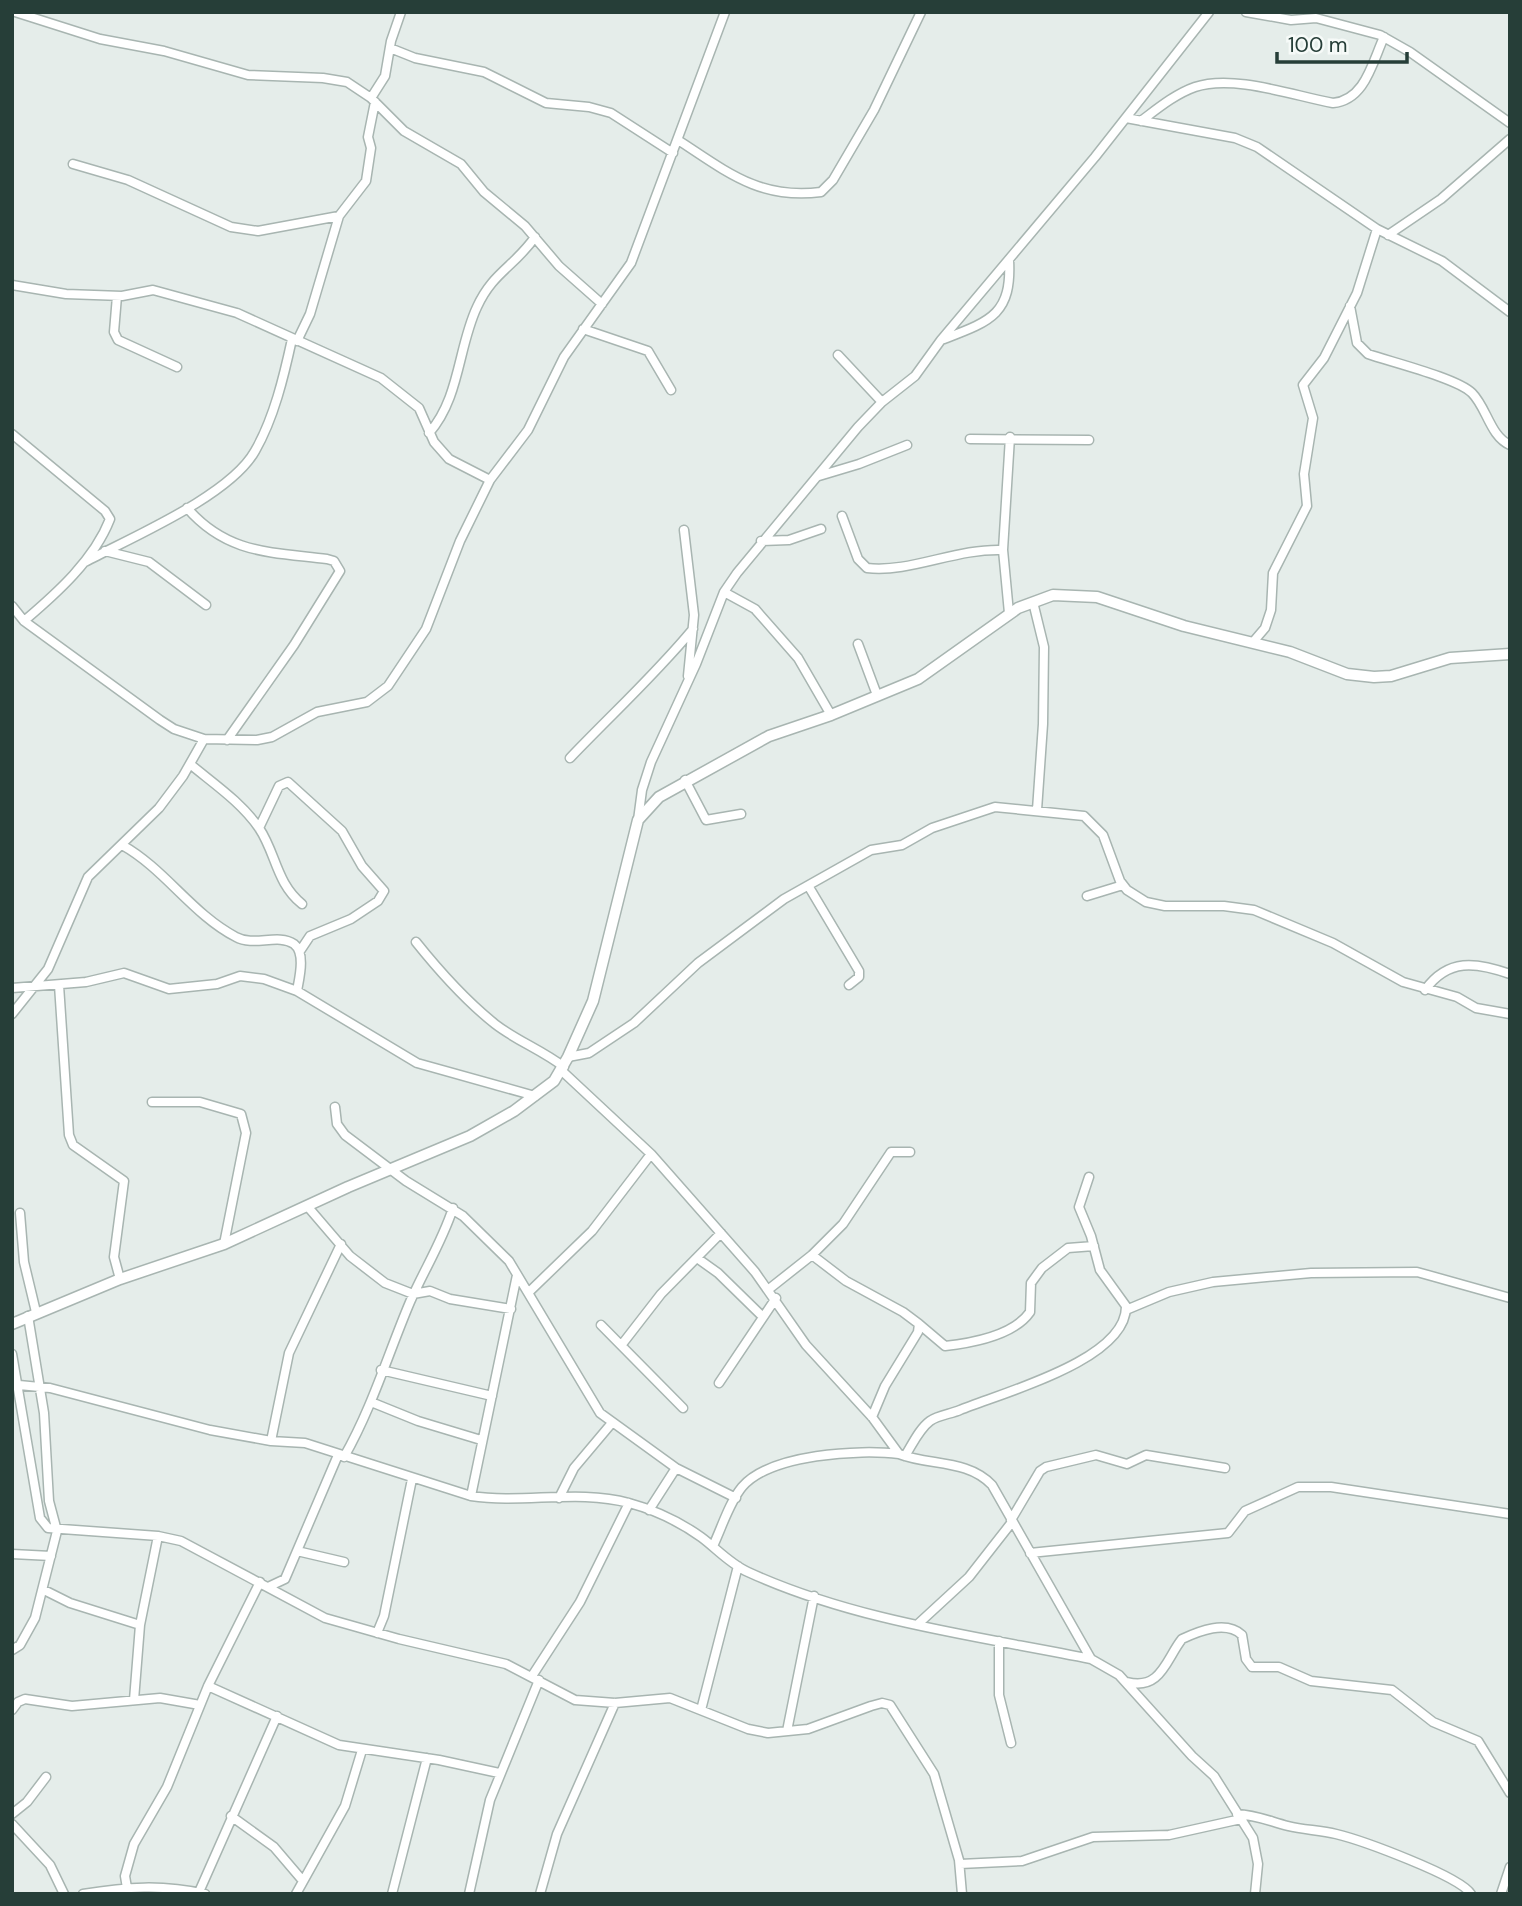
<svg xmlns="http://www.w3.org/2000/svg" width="1522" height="1906" font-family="'DM Sans',sans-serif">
<rect width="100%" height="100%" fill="#e5edea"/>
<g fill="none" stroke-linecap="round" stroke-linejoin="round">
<defs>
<path id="minor" d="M15 12 100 39 164 51 248 75 323 78 347 82 371 98 404 131 461 164 484 192 525 226 559 266 602 304
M1246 12 1291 20 1316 18 1380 35 1410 52 1510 123
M390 48 415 58 484 72 546 103 589 107 611 113 673 153
M371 98 385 76 391 41 401 12
M1126 118 1235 138 1257 147 1377 229 1442 261 1510 312
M1141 121C1157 109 1175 94 1195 87 1234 74 1294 96 1333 103 1365 100 1372 63 1384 37
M678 140C727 172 760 200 821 192L833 180 874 110 921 12
M73 164 128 180 231 227 258 231 339 216
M1388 235 1441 199 1510 139
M12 285 66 294 122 296 153 290 237 313 381 378 419 408 434 442 449 459 490 480
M117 296 114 332 118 340 177 367
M1350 306 1357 343 1368 354C1391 362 1457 378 1472 393 1487 408 1490 436 1510 445
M583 329 648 351 671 390
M944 339C991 321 1012 314 1009 260
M297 341 310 314 339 216 366 181 371 148 368 137 375 102
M838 355 882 402
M429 433C460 398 458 347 477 307 493 272 514 267 535 237
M12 434 105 511 110 519C94 560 57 593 24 621
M970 439 1089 440
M819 476 859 464 907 445
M187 508C227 554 270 552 327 559L334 561 340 571 294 645 227 740
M842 516 858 559 867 568C911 573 956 548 1003 550
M684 530 694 615 688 676
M761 541 789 540 821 529
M105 551 149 562 206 605
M85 562C130 538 230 496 255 451 274 418 284 376 292 339
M724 592 755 609 798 658 831 715
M1033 602 1044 647 1043 724 1037 810
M12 606 24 621 160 720 174 729 204 739 257 740 272 737 317 712 367 702 388 686 426 629 460 541 490 480 528 430 564 357 631 263 725 12
M1009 613 1003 550 1010 437
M1253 642 1265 628 1271 610 1273 573 1307 506 1304 474 1313 418 1303 385 1324 358 1357 293 1377 229
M858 644 877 695
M570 758C611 715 655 675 693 629
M190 764C214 784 241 802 259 828 276 853 276 883 302 904
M685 780 706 820 741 814
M638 820 642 790 651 762 696 664 724 592 737 573 858 427 882 402 915 376 941 340 1095 157 1209 12
M259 828 279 786 288 782 342 831 362 866 384 891 378 901 351 919 310 936 300 951
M122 845C165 869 192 914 236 937 254 947 278 933 294 944 306 953 299 979 297 991
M809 887 859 971V977L849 985
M1087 896 1123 885
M416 942C440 972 465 1000 495 1024 517 1041 542 1050 564 1067
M59 985 69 1135 73 1145 124 1181 114 1257 120 1279
M12 988 86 982 124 973 169 989 217 984 240 976 264 979 297 991 417 1063 535 1096
M1425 990C1448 958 1476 962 1510 974
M12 1014 48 969 88 877 159 808 183 776 204 739
M568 1057 589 1053 634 1023 698 963 784 899 871 850 902 845 932 828 995 807 1084 816 1103 835 1120 881 1127 890 1146 902 1165 906H1224L1254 910 1333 943 1403 982 1457 997 1476 1008 1510 1014
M562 1071 651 1154 755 1272 806 1345 872 1417 899 1454C930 1466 967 1459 992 1485L1091 1659 1119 1675 1192 1756 1214 1776 1253 1838 1258 1864 1255 1894
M152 1102H200L241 1114 246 1133 224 1244
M335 1107 337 1124 345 1135 406 1181 463 1216 509 1261 600 1413 676 1468 736 1498
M308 1207 350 1256 385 1283 413 1294 430 1291 450 1299 511 1309
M20 1213 24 1262 36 1312
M812 1255 846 1281 903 1312 919 1324 918 1332 885 1386 872 1417
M697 1258 718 1273 763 1317
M769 1289 812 1255 843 1224 891 1152H910
M529 1292 592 1231 651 1154
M1126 1310 1169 1292 1213 1282 1311 1273 1417 1272 1510 1298
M919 1324 945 1346C972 1343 1014 1335 1030 1312L1031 1283 1042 1268 1068 1248 1094 1246
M601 1325 683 1408
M623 1343 661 1294 721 1233
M12 1354 40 1518 48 1528 158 1536 181 1541 325 1618 399 1639 506 1664 575 1700 615 1703 670 1698 748 1729 768 1733 808 1729 871 1706 882 1703 890 1705 934 1774 959 1860 962 1894
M381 1370 492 1396
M719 1383 776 1298
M19 1385 50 1388 210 1430 271 1441 305 1443 471 1496C523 1504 578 1489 629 1503 655 1510 680 1522 701 1537 716 1548 730 1564 748 1572 855 1621 977 1636 1091 1659
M371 1402 418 1421 481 1440
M271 1441 289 1353 341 1244
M905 1456C912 1445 919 1429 930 1421 938 1415 951 1414 960 1410 1001 1393 1127 1360 1126 1306L1100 1270 1091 1236 1079 1207 1089 1177
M344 1457C372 1408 388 1354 410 1302 424 1270 442 1242 453 1208
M471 1496 517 1275
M559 1498 574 1468 611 1424
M649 1510 676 1468
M1011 1520 1040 1471 1046 1467 1096 1455 1127 1464 1146 1455 1225 1468
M713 1546C722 1527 729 1503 742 1487 770 1454 860 1449 899 1454
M297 1551 344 1562
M1030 1553 1228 1533 1245 1511 1298 1487H1331L1510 1514
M12 1554 51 1556
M268 1587 285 1579 338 1455
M44 1590 70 1603 140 1625
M918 1624 969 1577 1012 1522
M377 1633 384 1616 412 1479
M999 1641V1695L1011 1743
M12 1650 20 1645 35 1618 57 1531 49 1501 44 1413 28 1316
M532 1676 580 1602 629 1503
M1127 1682C1161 1691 1166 1659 1182 1639 1199 1631 1226 1620 1242 1635L1246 1659 1252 1667H1279L1311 1681 1392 1690 1433 1722 1478 1741 1510 1793
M208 1686 339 1745 439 1760 499 1773
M134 1700 140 1625 158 1536
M12 1710 18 1702 25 1699 72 1706 160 1698 200 1705
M701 1710 738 1566
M787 1731 814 1596
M12 1814 27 1802 46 1777
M1237 1814C1256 1815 1269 1821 1288 1826 1304 1830 1320 1830 1336 1834 1361 1840 1460 1876 1471 1894
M231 1816 274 1847 303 1881
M12 1824 50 1865 64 1894
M960 1864 1022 1861 1093 1837 1169 1835 1241 1819
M199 1892 277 1716
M83 1894C126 1887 162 1884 205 1894
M128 1894 125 1876 134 1844 167 1787 208 1686 260 1582
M296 1894 345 1806 362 1750
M392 1894 427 1758
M469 1894 490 1800 539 1680
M540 1894 557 1834 615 1703
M1501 1894 1510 1867"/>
<path id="tertiary" d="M12 1324 120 1279 224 1244 348 1187 470 1136 514 1111 554 1081 568 1057 593 1001 638 820 659 797 769 736 831 715 918 679 1018 608 1053 595 1097 597 1184 626 1290 652 1347 674 1374 677 1391 676 1450 658 1510 654"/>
</defs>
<use href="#minor" stroke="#a8b5b1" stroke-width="11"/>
<use href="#tertiary" stroke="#a8b5b1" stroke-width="13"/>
<use href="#minor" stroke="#fff" stroke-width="8"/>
<use href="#tertiary" stroke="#fff" stroke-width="10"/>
</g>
<rect width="1522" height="1906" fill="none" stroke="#263e38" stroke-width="28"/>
<path d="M1277 52v10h130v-10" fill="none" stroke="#263e38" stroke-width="3.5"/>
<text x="1288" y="52" font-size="21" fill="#263e38" stroke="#f6faf8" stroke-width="5" paint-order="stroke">100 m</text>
</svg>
